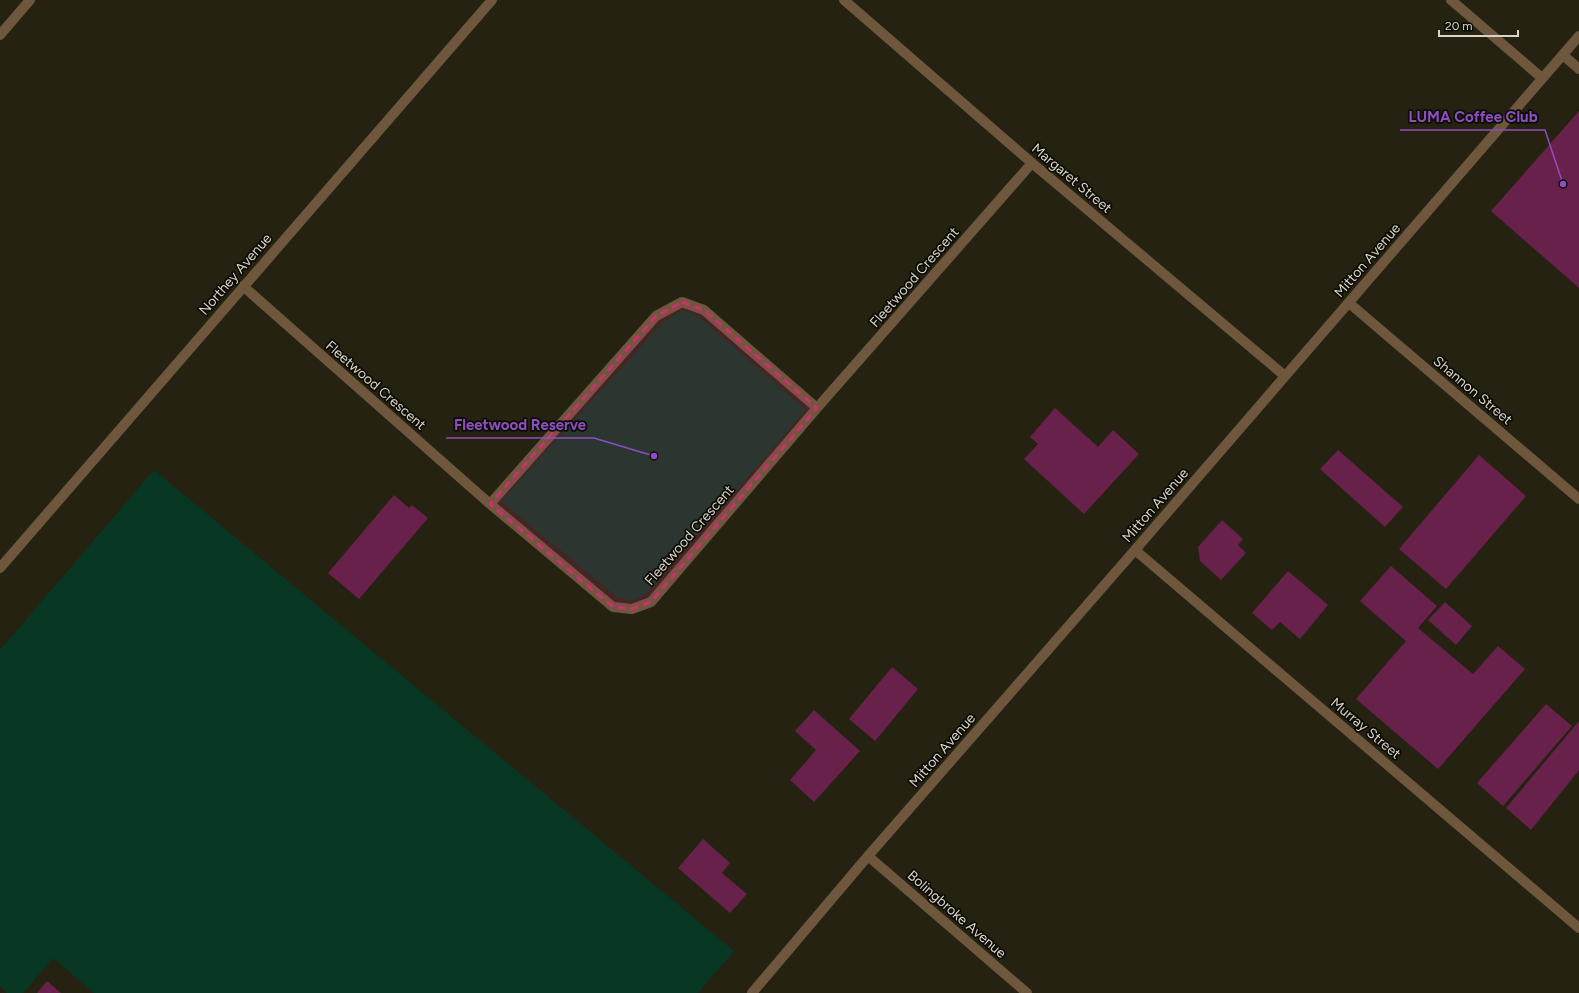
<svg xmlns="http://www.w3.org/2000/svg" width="1579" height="993" font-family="Figtree,sans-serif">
<rect width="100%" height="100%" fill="#262212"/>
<path fill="#073722" d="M682 310 699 317 806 410 647 593 631 601 617 597 501 501 661 324Z
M154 470 734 951 698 993H94L53 958 23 993H7L0 986V650Z"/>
<path fill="#67214a" d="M1579 111V288L1491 211Z
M1055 408 1098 447 1113 430 1139 454 1084 514 1024 459 1038 444 1030 437Z
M1338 450 1403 507 1385 527 1320 469Z
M1479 455 1526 496 1446 589 1399 549Z
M394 495 409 508 412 505 428 518 359 599 328 573Z
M1222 520 1243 539 1238 545 1246 553 1221 580 1200 561 1198 547Z
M1391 566 1437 606 1418 628 1473 674 1498 646 1525 669 1438 769 1356 699 1406 641 1360 601Z
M1288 571 1328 605 1300 639 1280 622 1272 630 1252 613Z
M1445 602 1472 626 1456 645 1428 620Z
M892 667 918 689 875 741 849 719Z
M1546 704 1572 726 1503 806 1477 783Z
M814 710 860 751 814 802 790 780 816 750 795 731Z
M1579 721V770L1531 830 1506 808Z
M703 839 730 863 722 873 747 894 730 913 678 868Z
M47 981 61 993H37Z"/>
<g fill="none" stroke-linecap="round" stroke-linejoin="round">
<path stroke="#6e573d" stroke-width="10" d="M844 0 1032 163 1285 376
M1451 0 1542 78
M0 35 30 0
M1563 55 1579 69
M243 286 490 504 613 607 632 609 651 602 817 408 1032 163
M1349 303 1579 499
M490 504 656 316 682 302 704 310 817 408
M1135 550 1579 928
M0 568 492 0
M868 856 1027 993
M752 993 868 856 1135 550 1579 36"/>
</g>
<path fill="#c5346c" fill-opacity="0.2" stroke="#c5346c" stroke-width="3" stroke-dasharray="8 5" stroke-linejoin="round" d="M682 302 704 310 817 408 651 602 632 609 613 607 490 504 656 316Z"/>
<g text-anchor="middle" stroke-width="3.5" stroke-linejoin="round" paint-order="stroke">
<g font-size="14" fill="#d7d5cb" stroke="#0d0c05">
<text transform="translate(1072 178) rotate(40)" y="5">Margaret Street</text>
<text transform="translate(1367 260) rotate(-49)" y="5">Mitton Avenue</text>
<text transform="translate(235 274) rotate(-49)" y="5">Northey Avenue</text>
<text transform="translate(914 277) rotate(-49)" y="5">Fleetwood Crescent</text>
<text transform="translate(376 385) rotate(41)" y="5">Fleetwood Crescent</text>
<text transform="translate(1473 390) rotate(40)" y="5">Shannon Street</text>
<text transform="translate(1155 505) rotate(-49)" y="5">Mitton Avenue</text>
<text transform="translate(689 535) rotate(-49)" y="5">Fleetwood Crescent</text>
<text transform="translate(1366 728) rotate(40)" y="5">Murray Street</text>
<text transform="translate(942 750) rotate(-49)" y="5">Mitton Avenue</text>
<text transform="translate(957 914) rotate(41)" y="5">Bolingbroke Avenue</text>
</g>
</g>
<path fill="none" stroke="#8d4ec1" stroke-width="1.5" d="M1563 184L1545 130H1400M654 456L594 438H446"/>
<g fill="#8d4ec1" stroke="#0d0c05" stroke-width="1.5">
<circle cx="1563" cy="184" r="4"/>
<circle cx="654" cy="456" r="4"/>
</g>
<g font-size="15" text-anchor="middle" font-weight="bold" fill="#8d4ec1" stroke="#0d0c05" stroke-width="3.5" stroke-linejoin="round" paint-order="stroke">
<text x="1473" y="122">LUMA Coffee Club</text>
<text x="520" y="430">Fleetwood Reserve</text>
</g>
<path d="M1439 30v6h79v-6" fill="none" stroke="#d7d5cb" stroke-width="2"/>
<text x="1445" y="30" font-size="12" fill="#d7d5cb" stroke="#0d0c05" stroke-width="3" paint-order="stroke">20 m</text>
</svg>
